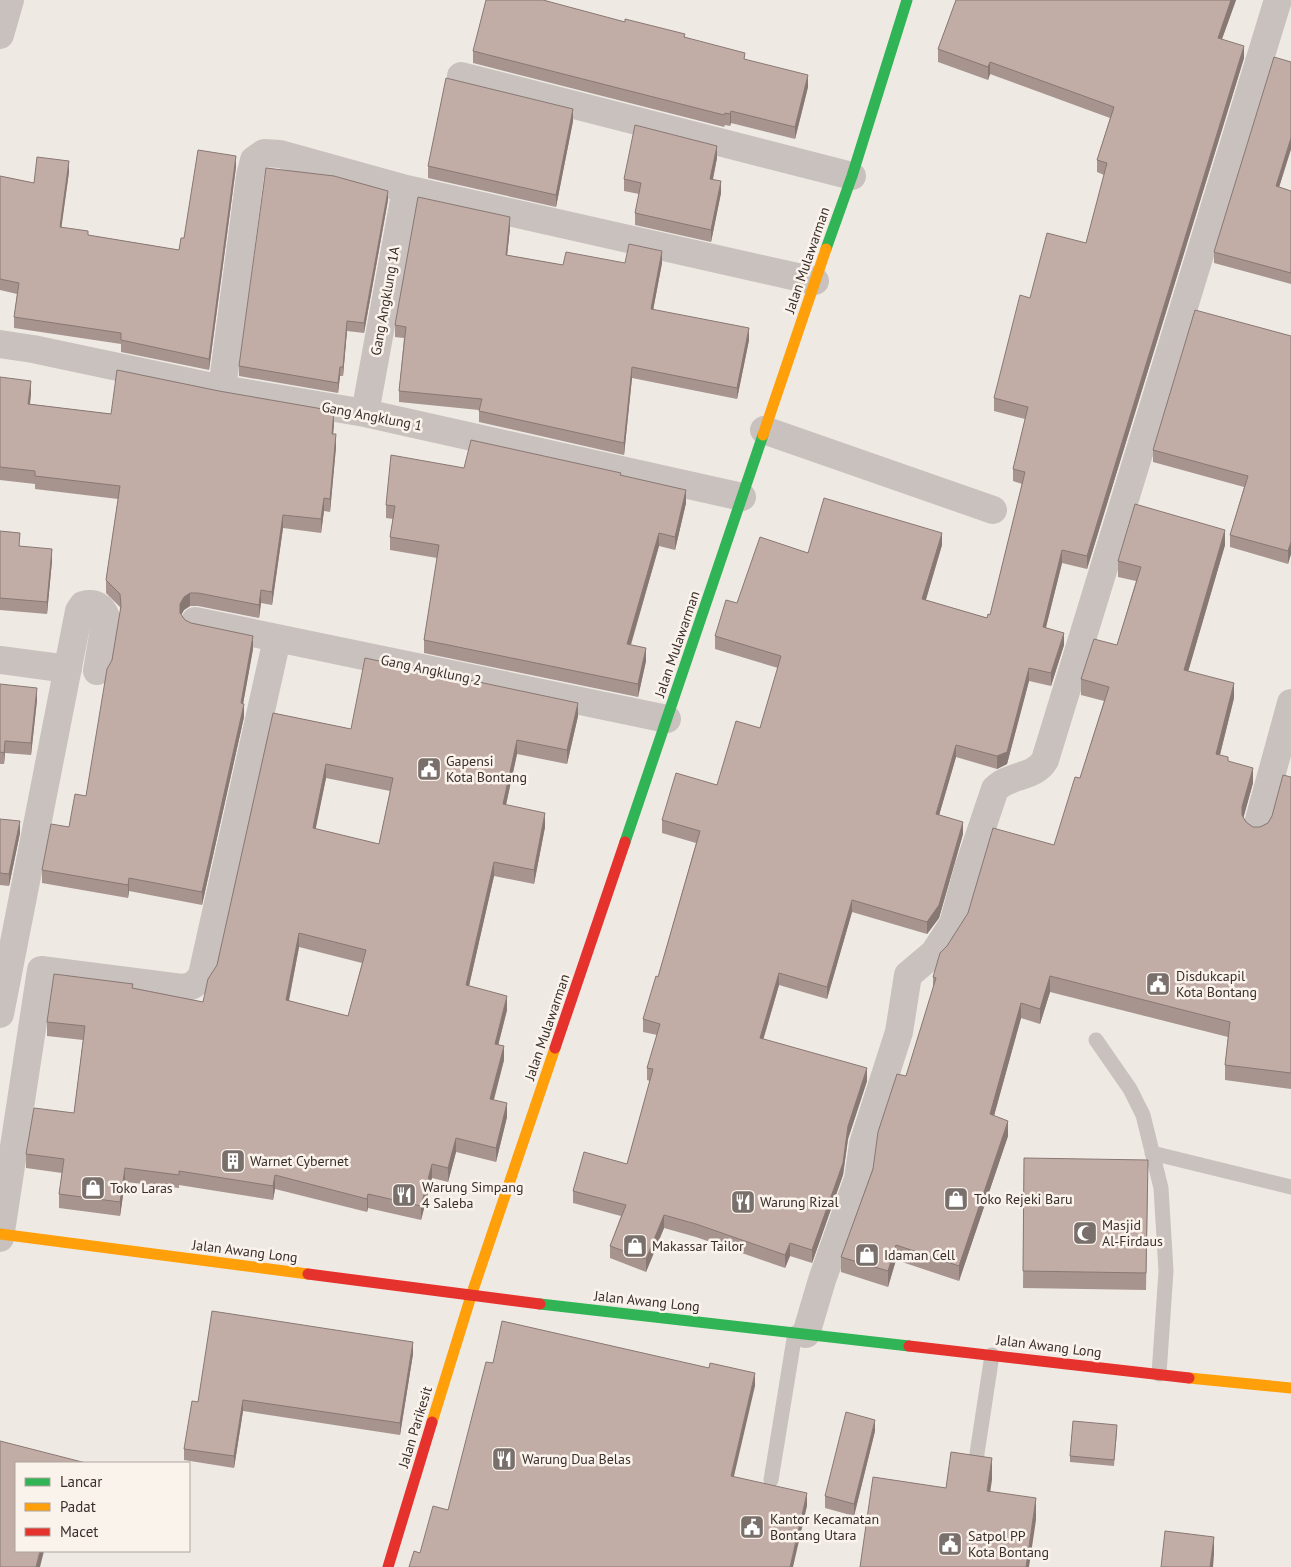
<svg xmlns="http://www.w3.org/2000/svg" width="1291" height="1567" font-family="'PT Sans',sans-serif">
<rect width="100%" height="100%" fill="#efe9e4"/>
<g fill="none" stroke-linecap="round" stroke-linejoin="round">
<path stroke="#c8c1bd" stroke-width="15" d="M1096 1040 1130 1089 1143 1115 1161 1188 1166 1271 1159 1374
M1152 1153 1291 1187
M976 1460 992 1355
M771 1480 795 1333"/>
<path stroke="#c8c1bd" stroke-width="28" d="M0 35 10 0
M461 76 852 176
M0 344 33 349 222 389 365 413 742 497
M222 389 250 176 254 160 264 153 280 154 406 189 815 281
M365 413 406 189
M764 430 993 510
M195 621 667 719
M0 660 68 669
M1257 827 1291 703
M0 1014 79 611 83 605C95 602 102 606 106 617L97 671
M0 1238 41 970 182 988C192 987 196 984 202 975L277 639
M806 1334 822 1280 858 1179 863 1144 899 1032 908 975 934 953 953 924 968 869 995 789C1010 774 1035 778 1045 760L1278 0"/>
<path stroke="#30b455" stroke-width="11" d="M826 249 852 176 907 0
M625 842 763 435
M540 1304 909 1346"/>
<path stroke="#ff9f0a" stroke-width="11" d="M763 435 826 249
M0 1234 308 1274
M1189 1378 1291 1388
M432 1422 471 1296 555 1048"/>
<path stroke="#e5322d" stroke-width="11" d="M555 1048 625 842
M308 1274 540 1304
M909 1346 1189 1378
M388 1567 432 1422"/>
</g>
<path fill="#a7948f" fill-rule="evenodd" d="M956 0H1236L1222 39 1244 58 1087 569 1062 563 1046 627 1064 645 1051 686 1029 681 1007 764 997 769 956 757 939 815 963 834 939 918 927 934 852 912 827 999 779 985 763 1039 867 1081 848 1139 843 1175 812 1263 790 1256 785 1268 696 1237 664 1228 646 1272 610 1258V1246L621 1216 573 1203V1191L627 1164 650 1081 647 1080V1068L657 1035 643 1032V1019L658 977 696 843 662 833V820L717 785 760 728 778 668 715 649V636L737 603 808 553 942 545 926 600 987 618 990 615 1022 484 1013 481V469L1025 419 994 411V398L1030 298 1086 243 1104 175 1097 172V160L1110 118 990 74 988 80 938 62V49Z
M685 37 745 59 808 87 795 139 731 123 730 126 725 125 724 127 473 63V51Z
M1291 62V149L1279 187 1291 191V284L1214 263V252Z
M573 121 556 207 428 178V166Z
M717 158 713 180 721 193 711 242 635 225V213L639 194 624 191V179Z
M236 167 209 370 121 352V344L14 328V317L17 294 0 290V176L34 183 69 172 61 227 88 235 179 250 184 238Z
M388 200 364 333 347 331 343 376H340L338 393 239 376V366Z
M510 228 507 255 563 265 625 263H662L653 310 749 340 737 399 632 378 624 455 479 422V410L399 402V391L404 338 395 337V325Z
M1291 336V554L1288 564 1230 547V535L1244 487 1153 462V450Z
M0 377 31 394 30 404 111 414 334 424 333 434 336 447 330 512 324 511 321 533 283 528 272 605 261 603 259 618 198 606H190L184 610 181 615 185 620 191 623 253 649 243 704 244 717 202 905 129 891 128 898 42 883V870L69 827 86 796 112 660 121 611 120 607 106 593V580L118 499 35 489V484L0 480Z
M464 468 621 475 686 503 675 550 659 546 631 645 646 661 638 697 424 653V640L437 558 390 550V537L393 519 386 518V505Z
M0 531 20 546 52 561 47 614 0 610Z
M1225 545 1188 671 1234 698 1220 755 1228 761 1253 783 1243 818 1246 822 1253 827H1260L1268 823 1272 816 1291 777V1089L1225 1080V1065L1228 1037 1050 992 1040 1024 1021 1018 994 1116 1008 1136 959 1281 896 1260 888 1287 841 1272V1257L906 1076 933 989V977L1054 845 1080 778 1104 701 1081 695V679L1117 645 1136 581 1118 577V561Z
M0 684 37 700 31 755 5 753 4 764H0Z
M273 713 351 729 578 716 567 764 517 754 506 805 545 827 534 884 494 876 469 986 507 1010 498 1045 504 1060 494 1100 507 1117 496 1162 456 1152 448 1182 432 1178 421 1220 368 1208 367 1212 275 1189 273 1200 179 1185V1188L125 1182 120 1216 59 1208V1194L62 1173 26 1168V1154L74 1113 83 1040 47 1036V1022L133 988 203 1002 217 965ZM326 778 390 791 379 844 315 829ZM299 947 362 963 348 1016 289 1001Z
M0 819 20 833 9 886 0 885Z
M1024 1158 1148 1177 1146 1290 1023 1288Z
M413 1354 400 1435 243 1411 234 1468 184 1460V1449L198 1402Z
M875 1431 854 1516 825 1508V1496Z
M1117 1431 1114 1466 1070 1462V1456Z"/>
<path fill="#887874" d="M1231 0H1236L1218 50V38Z
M1244 46V58L1087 569V556Z
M990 62V74L988 80V67Z
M808 75V87L795 139V127Z
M573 109V121L556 207V195Z
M731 111V123L730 126V114Z
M1291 138V149L1276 197V186Z
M717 146V158L710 191V179Z
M236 156V167L209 370V359Z
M69 161V172L60 238V227Z
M721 181V193L711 242V230Z
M388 191V200L364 333V323Z
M510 217V228L506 266V255Z
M662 251V263L651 321V309Z
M347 321V331L343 376V367Z
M749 328V340L737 399V388Z
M340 367V376L338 393V383Z
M632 367V378L624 455V443Z
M31 381V394L28 417V404Z
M334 411V424L332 447V434Z
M336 434V447L330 512V499Z
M686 490V503L675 550V537Z
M324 498V511L321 533V519Z
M283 515V528L272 605V592Z
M1225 530V545L1184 686V670Z
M659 533V546L627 657V644Z
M942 533V545L922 612V599Z
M1291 542V554L1288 564V551Z
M52 549V561L47 614V602Z
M1062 550V563L1043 639V627Z
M261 590V603L259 618V605Z
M190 593V606L184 610 180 617V604L184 597Z
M1064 633V645L1051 686V673Z
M253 636V649L241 715 244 704V717L202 905V892L241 703Z
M646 648V661L638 697V684Z
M1029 668V681L1007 764 997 769V756Z
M1234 683V698L1216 770V754Z
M37 688V700L31 755V743Z
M578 703V716L567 764V750Z
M517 740V754L503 818V804Z
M5 741V753L4 764V753Z
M956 745V757L936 826V814Z
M326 764V778L313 842V828Z
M1253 768V783L1242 823V807Z
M545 813V827L534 884V870Z
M20 821V833L9 886V874Z
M963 822V834L939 918 927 934V922Z
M494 862V876L466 999V985Z
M129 878V891L128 898V885Z
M852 900V912L827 999V987Z
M299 933V947L286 1014V1000Z
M779 973V985L760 1051V1038Z
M1050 976V992L1040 1024V1009Z
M507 996V1010L495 1058V1044Z
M1021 1003V1018L990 1130V1114Z
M504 1046V1060L490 1113V1099Z
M867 1068V1081L848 1139 843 1175 812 1263V1250L848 1126Z
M507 1103V1117L496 1162V1148Z
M1008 1121V1136L959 1281V1266Z
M456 1138V1152L448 1182V1168Z
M432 1164V1178L421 1220V1206Z
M125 1168V1182L120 1216V1202Z
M275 1175V1189L273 1200V1186Z
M368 1194V1208L367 1212V1199Z
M664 1215V1228L646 1272V1259Z
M790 1243V1256L785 1268V1255Z
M896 1245V1260L888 1287V1271Z
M413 1342V1354L400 1435V1423Z
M755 1373V1386L731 1489V1476Z
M243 1400V1411L234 1468V1456Z
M875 1420V1431L854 1516V1504Z
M992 1458V1480L987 1513V1491Z
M807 1493V1506L793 1567H790Z
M1036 1498V1520L1029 1567H1026Z
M1214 1537V1554L1213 1567H1210Z
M40 1551H44L40 1567H36Z"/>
<path fill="#c2aca6" stroke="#887874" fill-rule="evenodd" d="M486 0H543L625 22V19L685 34 684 37 745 53 744 59 808 75 795 127 731 111 730 114 725 113 724 115 473 51Z
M956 0H1231L1218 38 1244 46 1087 556 1062 550 1043 627 1064 633 1051 673 1029 668 1007 752 997 756 956 745 936 814 963 822 939 905 927 922 852 900 827 987 779 973 760 1038 867 1068 848 1126 843 1163 812 1250 790 1243 785 1255 696 1224 664 1215 646 1259 610 1246 626 1205 573 1191 584 1152 627 1164 653 1069 647 1068 660 1024 643 1019 656 976 658 977 700 831 662 820 676 773 717 785 736 721 760 728 781 656 715 636 726 600 737 603 760 537 808 553 824 498 942 533 922 599 987 618 988 614 990 615 1025 472 1013 469 1028 407 994 398 1020 295 1030 298 1047 233 1086 243 1107 163 1097 160 1114 107 990 62 988 67 938 49Z
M1274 57 1291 62V138L1276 186 1291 191V273L1214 252Z
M446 78 573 109 556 195 428 166Z
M635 125 717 146 710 179 721 181 711 230 635 213 641 183 624 179Z
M198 150 236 156 209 359 121 340V333L14 317 19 283 0 279V176L34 183 37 157 69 161 60 227 88 231V235L179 250 181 238H184Z
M266 168 334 176 388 191 364 323 347 321 343 367H340L338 383 239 366Z
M418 197 510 217 506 255 563 265 566 252 625 263 629 244 662 251 651 309 749 328 737 388 632 367 624 443 479 411 482 399 399 391 406 327 395 325Z
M1195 310 1291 336V542L1288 551 1230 535 1248 476 1153 450Z
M117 370 219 391 334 411 332 434H336L330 499 324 498 321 519 283 515 272 592 261 590 259 605 198 593H190L184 597 180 604V613L185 620 191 623 253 636 241 703 244 704 202 892 129 878 128 885 42 870 51 824 69 827 75 794 86 796 107 669 112 660 121 606 120 594 106 580 120 486 35 476V471L0 467V377L31 381 28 404 111 414Z
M471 440 621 473 620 475 686 490 675 537 659 533 627 644 646 648 638 684 424 640 439 545 390 537 395 506 386 505 391 455 464 468Z
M1135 504 1225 530 1184 670 1234 683 1216 754 1228 757V761L1253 768 1242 807V815L1246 822 1253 827H1260L1268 823 1272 816 1283 775 1291 777V1073L1225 1065 1230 1022 1050 976 1040 1009 1021 1003 990 1114 1008 1121 959 1266 896 1245 888 1271 841 1257 873 1169 878 1132 897 1074 906 1076 936 978 933 977 940 953 947 946 968 913 993 828 1054 845 1075 777 1080 778 1109 687 1081 679 1094 639 1117 645 1141 567 1118 561Z
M0 531 20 533 19 546 52 549 47 602 0 598Z
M365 658 578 703 567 750 517 740 503 804 545 813 534 870 494 862 466 985 507 996 495 1044 504 1046 490 1099 507 1103 496 1148 456 1138 448 1168 432 1164 421 1206 368 1194 367 1199 275 1175 273 1186 179 1171V1175L125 1168 120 1202 59 1194 64 1159 26 1154 34 1108 74 1113 85 1026 47 1022 54 974 133 984 132 988 203 1002 208 979 217 965 273 713 351 729ZM326 764 393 778 379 844 313 828ZM299 933 366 950 348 1016 286 1000Z
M0 684 37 688 31 743 5 741 4 753 0 752Z
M0 819 20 821 9 874 0 873Z
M1024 1158 1148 1160 1146 1273 1023 1271Z
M212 1311 413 1342 400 1423 243 1400 234 1456 184 1449 192 1401 198 1402Z
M502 1321 709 1368 710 1363 755 1373 731 1476 807 1493 790 1567H409L414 1551 420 1553 433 1506 448 1510 486 1362 493 1363Z
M846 1412 875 1420 854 1504 825 1496Z
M1073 1421 1117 1425 1114 1460 1070 1456Z
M0 1441 86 1463H16V1551H40L36 1567H0Z
M951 1452 992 1458 987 1491 1036 1498 1026 1567H860L873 1477 946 1488Z
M1165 1531 1214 1537 1210 1567H1161Z"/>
<defs>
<symbol id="civic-square" viewBox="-11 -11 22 22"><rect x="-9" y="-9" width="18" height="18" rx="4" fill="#796f6b" stroke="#faf3ec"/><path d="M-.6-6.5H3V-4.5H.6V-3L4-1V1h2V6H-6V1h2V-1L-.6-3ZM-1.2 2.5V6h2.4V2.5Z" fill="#fff"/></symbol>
<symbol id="building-square" viewBox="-11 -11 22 22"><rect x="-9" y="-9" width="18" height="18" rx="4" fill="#796f6b" stroke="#faf3ec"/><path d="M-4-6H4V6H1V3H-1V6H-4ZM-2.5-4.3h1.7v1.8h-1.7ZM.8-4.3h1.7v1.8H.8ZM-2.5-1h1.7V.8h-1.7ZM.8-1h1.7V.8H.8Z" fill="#fff"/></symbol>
<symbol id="shop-square" viewBox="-11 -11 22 22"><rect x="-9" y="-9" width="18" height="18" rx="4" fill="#796f6b" stroke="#faf3ec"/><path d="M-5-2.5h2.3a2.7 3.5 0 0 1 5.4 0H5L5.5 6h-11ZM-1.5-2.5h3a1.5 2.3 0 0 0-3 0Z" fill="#fff"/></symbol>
<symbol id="restaurant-square" viewBox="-11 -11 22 22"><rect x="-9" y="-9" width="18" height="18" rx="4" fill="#796f6b" stroke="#faf3ec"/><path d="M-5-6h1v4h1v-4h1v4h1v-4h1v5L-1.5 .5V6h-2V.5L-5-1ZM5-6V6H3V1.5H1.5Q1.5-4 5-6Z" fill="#fff"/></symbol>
<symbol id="mosque-square" viewBox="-11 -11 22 22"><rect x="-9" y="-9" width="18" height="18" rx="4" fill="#796f6b" stroke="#faf3ec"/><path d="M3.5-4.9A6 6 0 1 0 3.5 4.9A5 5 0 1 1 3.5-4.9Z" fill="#fff"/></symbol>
</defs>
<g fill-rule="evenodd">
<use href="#civic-square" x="415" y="755" width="28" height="28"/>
<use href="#civic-square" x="1144" y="970" width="28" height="28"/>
<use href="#building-square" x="219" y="1147" width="28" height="28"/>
<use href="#shop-square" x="79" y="1174" width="28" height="28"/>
<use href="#restaurant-square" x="390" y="1181" width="28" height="28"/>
<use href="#shop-square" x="942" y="1185" width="28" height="28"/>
<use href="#restaurant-square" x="729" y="1188" width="28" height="28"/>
<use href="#mosque-square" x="1071" y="1219" width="28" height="28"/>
<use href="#shop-square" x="621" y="1232" width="28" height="28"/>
<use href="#shop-square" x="853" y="1241" width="28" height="28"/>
<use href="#restaurant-square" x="490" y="1445" width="28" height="28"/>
<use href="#civic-square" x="738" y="1513" width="28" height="28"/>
<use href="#civic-square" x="936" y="1530" width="28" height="28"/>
</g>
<g text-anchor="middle" stroke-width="5" stroke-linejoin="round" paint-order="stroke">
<g font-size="14" fill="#3a2e2a" stroke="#faf3ec">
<text transform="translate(807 260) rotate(-71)" y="5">Jalan Mulawarman</text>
<text transform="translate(385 301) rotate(-80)" y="5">Gang Angklung 1A</text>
<text transform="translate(372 416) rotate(11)" y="5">Gang Angklung 1</text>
<text transform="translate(677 644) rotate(-71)" y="5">Jalan Mulawarman</text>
<text transform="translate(431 670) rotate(12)" y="5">Gang Angklung 2</text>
<text transform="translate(547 1027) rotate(-71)" y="5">Jalan Mulawarman</text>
<text transform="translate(245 1251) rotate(7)" y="5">Jalan Awang Long</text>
<text transform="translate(647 1301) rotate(6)" y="5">Jalan Awang Long</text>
<text transform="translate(1049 1346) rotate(7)" y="5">Jalan Awang Long</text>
<text transform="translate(415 1427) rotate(-73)" y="5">Jalan Parikesit</text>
</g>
<g font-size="14" fill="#3a2e2a" stroke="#faf3ec" text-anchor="start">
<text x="446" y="766">Gapensi<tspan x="446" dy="16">Kota Bontang</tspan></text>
<text x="1176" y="981">Disdukcapil<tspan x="1176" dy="16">Kota Bontang</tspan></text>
<text x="250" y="1166">Warnet Cybernet</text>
<text x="422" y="1192">Warung Simpang<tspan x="422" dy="16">4 Saleba</tspan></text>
<text x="110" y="1193">Toko Laras</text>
<text x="974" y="1204">Toko Rejeki Baru</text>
<text x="760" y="1207">Warung Rizal</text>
<text x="1102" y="1230">Masjid<tspan x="1102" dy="16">Al-Firdaus</tspan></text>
<text x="652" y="1251">Makassar Tailor</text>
<text x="884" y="1260">Idaman Cell</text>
<text x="522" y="1464">Warung Dua Belas</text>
<text x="770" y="1524">Kantor Kecamatan<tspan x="770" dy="16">Bontang Utara</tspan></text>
<text x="968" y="1541">Satpol PP<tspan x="968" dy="16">Kota Bontang</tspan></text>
</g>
</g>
<rect x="15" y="1462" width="175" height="90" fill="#faf3ec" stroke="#ada49e"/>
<rect x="25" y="1478" width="25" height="8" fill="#30b455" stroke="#ada49e"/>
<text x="60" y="1487" font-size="15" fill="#3a2e2a">Lancar</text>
<rect x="25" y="1503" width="25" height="8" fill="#ff9f0a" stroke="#ada49e"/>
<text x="60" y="1512" font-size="15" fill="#3a2e2a">Padat</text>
<rect x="25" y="1528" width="25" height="8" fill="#e5322d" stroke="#ada49e"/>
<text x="60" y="1537" font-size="15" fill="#3a2e2a">Macet</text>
</svg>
